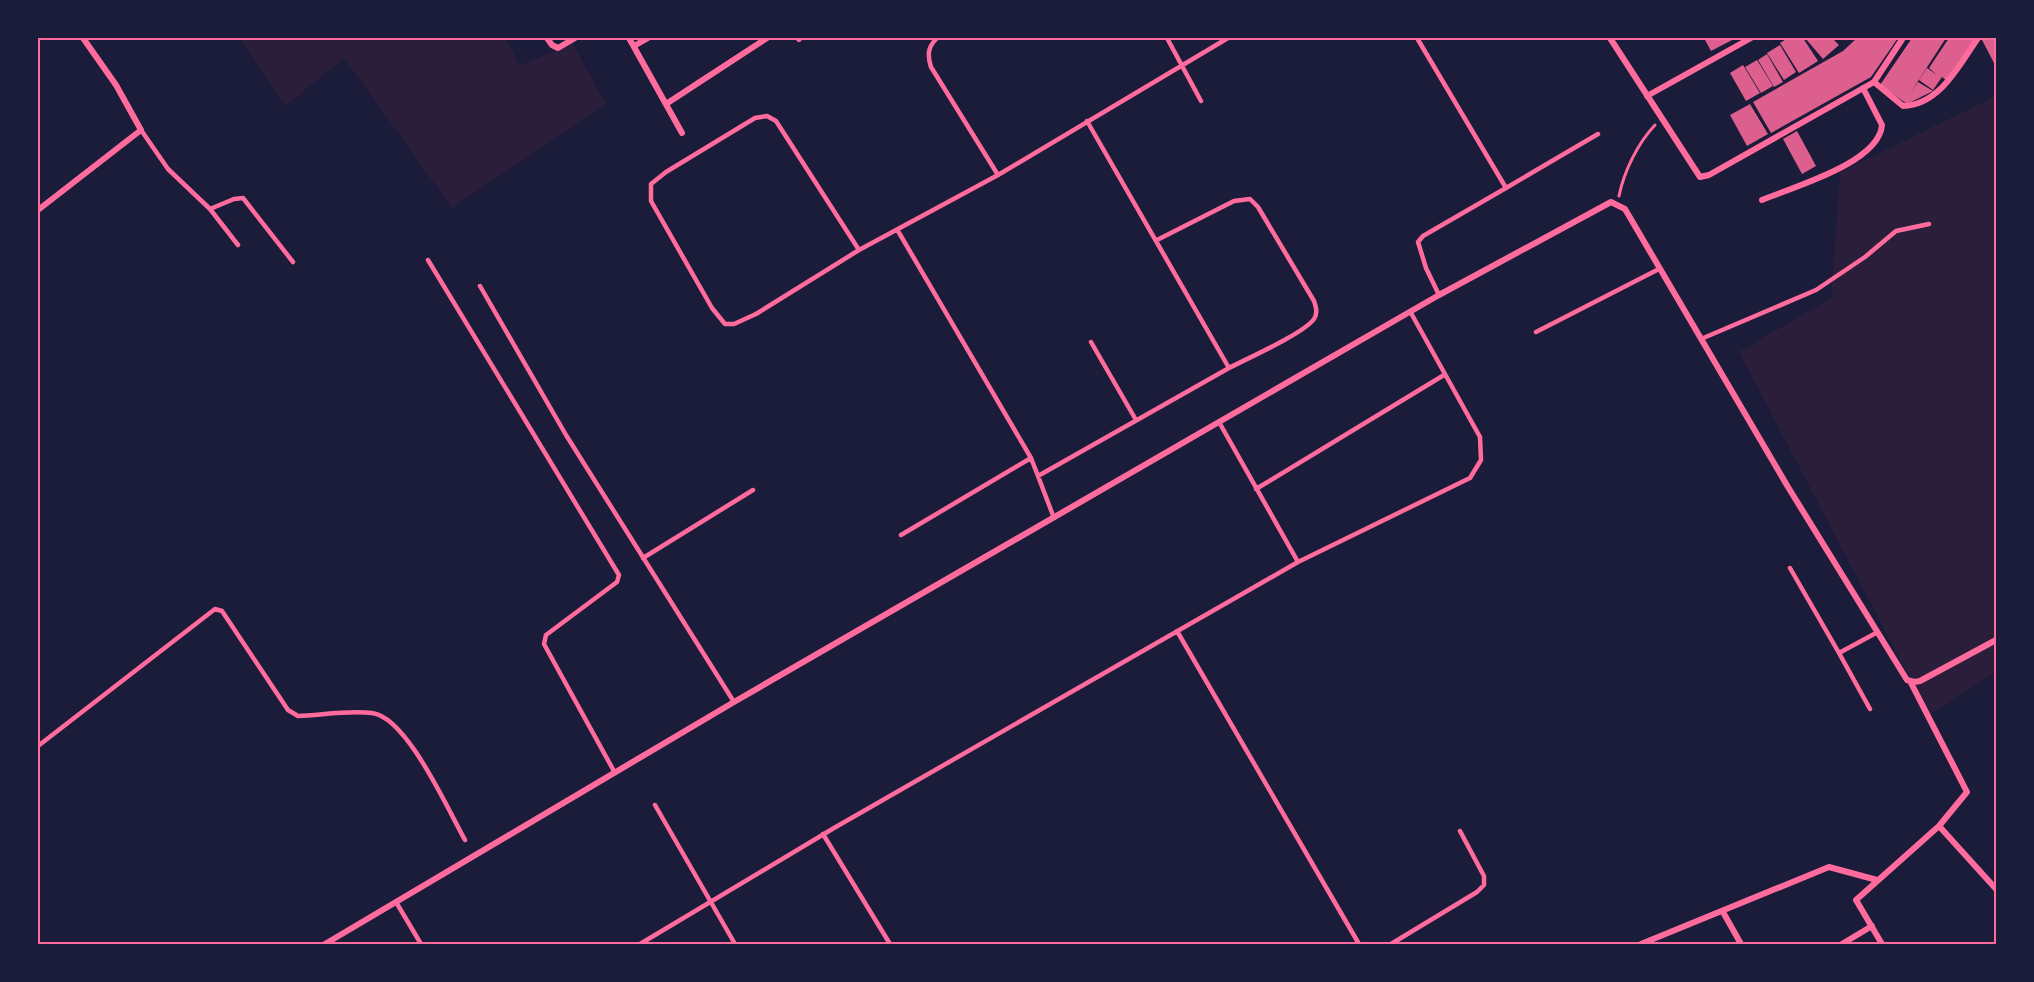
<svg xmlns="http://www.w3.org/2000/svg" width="2034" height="982" font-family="Cabin,sans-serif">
<rect width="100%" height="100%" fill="#1b1b3a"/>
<path fill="#2a1e3b" d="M239 38H505L520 65 573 44 606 104 452 208 344 58 286 106Z
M1996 96V672L1929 715 1739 352 1831 298 1840 172Z"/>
<path fill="#dd5f8e" d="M1704 38H1736L1711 51Z
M1788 38H1803L1818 61 1799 73 1780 43Z
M1805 38H1832L1839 45 1823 59Z
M1857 38H1898L1871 77 1771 133 1753 102 1843 51Z
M1912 38H1946L1911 92 1918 82 1933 91 1907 104 1880 85Z
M1949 38H1976L1947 81 1942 77 1933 90 1919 80 1927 68 1937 75 1929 68Z
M1981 38H1996V62L1994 63Z
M1780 45 1796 72 1784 80 1767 53Z
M1767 54 1783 82 1774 87 1758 60Z
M1757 60 1773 86 1761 93 1745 67Z
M1743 65 1760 93 1746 101 1730 73Z
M1750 104 1768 134 1747 146 1730 115Z
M1797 131 1816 166 1802 174 1783 139Z"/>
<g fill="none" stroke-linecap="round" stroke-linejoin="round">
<path stroke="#ff6b9d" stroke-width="3" d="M1619 196C1624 171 1638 143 1655 125"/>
<path stroke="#ff6b9d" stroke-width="4.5" d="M937 38C928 47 927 54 931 67L998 175 1228 38
M1167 38 1201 101
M1417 38 1506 188 1423 236 1418 242 1426 268 1439 295
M141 130 168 169 210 209 238 245
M1506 188 1598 134
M210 209 234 199 243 198 293 262
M898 231 1031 458 1038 476 1229 368 1087 121
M1157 240 1234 201 1250 199 1258 207 1314 301C1316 307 1318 313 1314 319 1303 334 1248 358 1229 368
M859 250 776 121 767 116 755 118 666 172 651 184V201L712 308 725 324H734L756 314 859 250 998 175
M428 260 619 575 617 582 546 635 544 644 615 773
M480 286 566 435 734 702
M1536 332 1659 269
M1701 339 1816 290 1865 257 1896 231 1929 224
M1091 342 1136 420
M1219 422 1298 562
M1038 476 1054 518
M1256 489 1444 375
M901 535 1031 458
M643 558 753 490
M1790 568 1839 653 1876 633
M1177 631 1359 944
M1839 653 1870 709
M38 746 215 609 222 611 288 710 298 716C322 715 349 710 372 713 407 717 448 810 465 840
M655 805 735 944
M823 834 890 944
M396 902 421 944
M640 944 834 828 1298 562 1470 478 1481 460 1480 437 1411 313
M1391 944 1477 892 1484 885V876L1460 831"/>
<path stroke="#ff6b9d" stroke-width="6" d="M547 38 552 45 558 48 575 38
M629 38 682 133
M798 38 799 39
M1610 38 1700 177 1709 175 1874 82 1903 38
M634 46 648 38
M1874 82 1903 106C1940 105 1960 64 1978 38
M1647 96 1751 38
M666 104 767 38
M1762 200C1793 187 1879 163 1882 125L1863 88
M38 210 141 130 116 85 83 38
M1939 826 1996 889
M1723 912 1741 944
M325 944 734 702 1439 295 1611 202 1625 209 1788 487 1907 680 1914 682 1920 681 1996 640
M1641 944 1829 867 1877 880
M1842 944 1872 926
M1882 944 1856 900 1939 826 1967 792 1910 681"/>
</g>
<rect width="2034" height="982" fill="none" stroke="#1b1b3a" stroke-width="78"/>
<rect x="39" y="39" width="1956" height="904" fill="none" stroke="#ff6b9d" stroke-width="2"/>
</svg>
